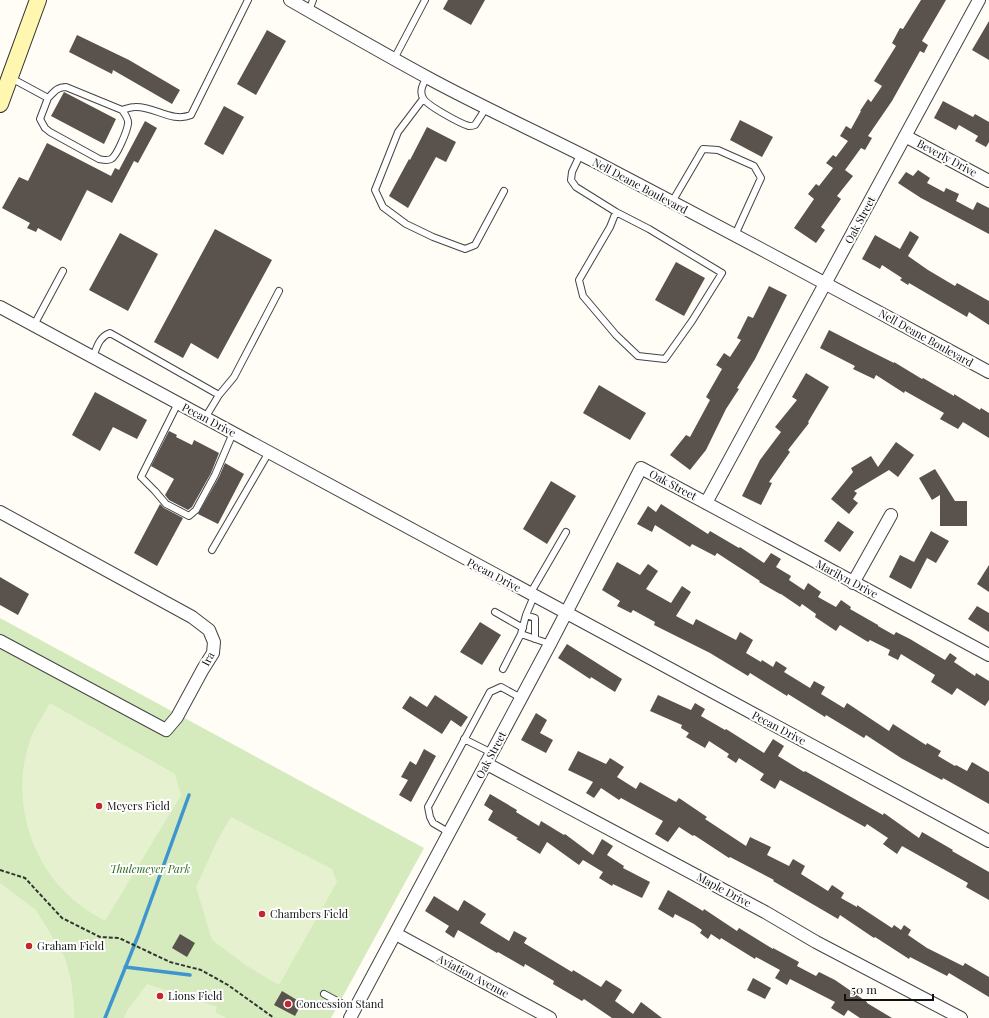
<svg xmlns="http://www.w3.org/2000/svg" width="989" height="1018" font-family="'Playfair Display',serif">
<rect width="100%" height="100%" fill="#fffdf5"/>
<path fill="#d5ebbd" d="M0 618 424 848 331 1018H0Z"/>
<path fill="#e6f2cf" d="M50 703 175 774 181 795 105 921C99 917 92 914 87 910 32 874 8 799 31 738 36 726 44 714 50 703Z
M231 817 332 869 337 882 279 985 247 966 212 940 196 887 218 839Z
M0 883 36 910 65 958 71 980 74 1006V1018H0Z
M147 984 217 1007 215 1012 227 1018H124L127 1011Z"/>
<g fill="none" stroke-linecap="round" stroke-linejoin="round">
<path stroke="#3f96cf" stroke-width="3.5" d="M125 967 190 975
M105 1018 138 936 189 795"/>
</g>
<path fill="#5a524d" d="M448 0H485L471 25 443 9Z
M921 0H946L922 41 928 45 924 53 920 51 892 101 868 136 872 138 865 150 861 148 845 170 853 176 837 196 841 199 821 227 825 230 816 243 794 228 814 199 808 194 816 184 819 186 833 168 826 163 833 155 836 157 848 141 840 136 846 126 851 129 861 111H860L868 99 871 102 882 86 874 81 896 46 892 43 900 28 903 29Z
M989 21V60L972 50Z
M267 30 286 41 256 95 237 84Z
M77 35 129 60 180 90 172 104 113 70 112 74 69 52Z
M64 92 116 119 104 144 51 116Z
M943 101 973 117 975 114 989 122V142L986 147 975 141 978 136 959 125 956 130 934 118Z
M224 106 244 117 223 155 204 144Z
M740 120 773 137 762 157 730 140Z
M145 121 157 128 138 163 134 161 112 203 87 190 61 241 38 228 36 232 27 228 30 223 2 208 19 177 28 181 47 143 111 176 115 168 119 170Z
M427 127 456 142 446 162 436 157 408 208 389 196 409 159 410 160Z
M918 170 930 178 927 183 944 192 946 188 959 194 956 201 973 210 977 202 989 208V234L921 198 898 183 906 172 913 176Z
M215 229 272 260 218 359 191 343 183 358 154 342Z
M910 231 919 237 908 256 928 270 955 286 957 283 989 301V325L969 312 967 317 909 283 908 285 900 280 902 278 882 265 880 269 862 259 875 235 900 249Z
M120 233 158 254 128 311 89 290Z
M676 262 705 278 684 316 655 300Z
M769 286 787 295 755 359 737 388 739 389 726 409 706 450 690 470 670 455 686 435 690 437 710 400 706 397 722 369 716 365 724 353 730 357 741 340 737 338 748 316 753 318Z
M829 330 864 348 894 363V362L922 379 923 378 954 396V394L980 410 981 408 989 413V438L963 422 958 429 940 419 944 413 905 391 904 393 876 375 874 379 853 369 855 366 820 348Z
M806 373 829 387 808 422 809 423 788 450 790 452 769 482 772 483 761 505 742 496 760 460 781 432 775 427 797 400 792 397Z
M599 385 646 413 630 440 583 413Z
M95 392 147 420 137 439 113 427 100 451 72 435Z
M169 431 177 435 176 437 192 445 194 440 219 453 211 473 192 507 188 510 169 500 165 495 174 479 151 466Z
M896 442 914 455 898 477 889 470 854 491 857 493 853 499 858 503 849 514 831 499 853 472 851 468 871 456 878 467Z
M225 463 244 474 218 524 198 514 219 477Z
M935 469 955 501H967V526H940V495L932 500 919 478Z
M551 481 576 496 547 544 523 529Z
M160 504 164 508 183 518 157 566 134 553Z
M661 504 708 534 710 531 739 548 740 547 764 563 771 553 781 559 776 567 791 576 789 580 804 590 808 583 821 592 818 597 836 607 841 600 851 607 850 609 878 625V626L894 635 896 632 910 639 945 660 950 653 957 658 954 662 975 676 976 673 989 681V700L985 706 957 688 952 695 931 682 935 675 901 654 898 660 888 655 890 650 870 640 868 642 840 625 836 631 815 617 816 614 802 604 800 607 781 594H780L759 582 760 581 717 553 715 556 692 544 690 547 655 525 652 532 637 524 648 506 656 512Z
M838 521 854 532 840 552 824 541Z
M931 531 949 541 936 563 927 558 911 589 889 577 900 555 914 562Z
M617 562 640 575 648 564 658 571 646 589 671 603 682 586 691 592 676 616 693 625 696 619 736 640 740 632 753 640 746 653 761 662 762 660 773 667 776 661 787 668 784 672 810 688 814 681 825 687 821 694 844 708 847 703 889 731 893 724 926 745 927 743 941 751 938 756 955 766 956 765 967 771 972 762 989 772V804L943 778 942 780 901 758 866 735 864 738 826 715 825 717 788 694 787 696 750 673 748 676 710 653 654 625 655 622 633 610 631 613 617 606 620 601 602 590Z
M989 565V592L977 584Z
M0 577 29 594 18 615 0 605Z
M977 606 989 613V632L968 619Z
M480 622 501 635 482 665 460 652Z
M567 644 622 679 615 692 591 677 590 679 558 658Z
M435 695 468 717 461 727 451 720 442 734 402 708 410 696 427 707Z
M658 695 691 710 695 703 705 709 701 716 725 730 726 729 764 753 773 739 784 746 778 756 804 772 805 771 883 815 884 813 919 838 922 832 953 850 952 851 989 872V900L966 887 968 883 902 846 897 854 883 844 888 838 867 824 865 827 780 780 775 789 760 780 764 774 739 758 736 763 727 757 729 754 709 741 705 748 686 737 689 733 681 728 682 725 650 711Z
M536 713 547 720 540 733 553 740 546 753 521 740Z
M424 749 436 756 411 802 399 795 408 780 401 777 410 761 416 765Z
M578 751 606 764 610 758 624 767 617 777 636 789 640 782 676 802 679 798 707 817 705 819 746 846 750 837 771 847 767 855 789 866 793 859 805 866 801 874 828 891 832 885 844 893 841 898 857 907V905L892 928 894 925 901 930 904 925 911 930 908 935 927 948 963 966 965 963 989 977V997L949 973 947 976 910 957 909 959 875 937 874 938 840 915 838 919 773 881 774 880 730 857 729 858 694 835 693 836 679 827 668 842 655 834 663 821 621 798 619 800 601 788 594 798 586 793 593 782 568 770Z
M490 794 517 810 516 812 539 826 541 821 564 835 565 834 593 855 602 839 613 846 607 855 624 866 623 868 650 882 642 898 613 884 612 886 599 878 603 872 583 860 579 865 547 842 540 854 516 839 518 838 488 820 493 811 484 805Z
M668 890 703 911 704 909 737 931 739 928 773 949V948L799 962 797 966 816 976 819 972 835 980 867 1002V1003L892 1018H860L848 1010 844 1016 831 1008 835 1002 790 979 787 985 775 978 780 970 756 957 755 959 721 938 720 940 711 934 708 939 700 933 702 930 694 924 675 914 673 918 658 909Z
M434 896 458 911 464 900 486 914 480 923 509 941 514 931 527 938 524 943 572 972 573 970 601 987 606 980 622 990 615 1001 633 1014 641 1002 662 1018H612L584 999 582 1001 553 984 554 981 525 964 524 967 498 952 497 953 458 930 454 938 445 932 449 926 425 911Z
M180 934 195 943 187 957 172 948Z
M753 978 771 988 765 999 747 990Z
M282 991 302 1003 295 1016 274 1005Z"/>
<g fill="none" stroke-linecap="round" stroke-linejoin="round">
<defs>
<path id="lane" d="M309 11 313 0
M394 59 425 0
M427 77C423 84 419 91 423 98 426 105 461 124 469 126 471 126 473 126 475 125L486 108
M11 78 48 98C54 92 57 87 66 87L122 110C125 114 129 119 128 124 127 131 117 156 111 159 107 161 104 160 99 159L50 132 45 128 40 119 48 98
M423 99 398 132 375 190 383 207 406 224 433 237 465 249 475 245 504 191
M122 110C126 109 130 107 135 107 154 106 172 123 191 115L248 0
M580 155 572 172 571 180 576 187 616 212 649 229 722 273 692 321 665 359 638 356 616 335 583 296 579 280 610 227 616 212
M672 202 703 149 718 150 754 166 761 178 735 235
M34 325 63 271
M93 357C97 347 99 337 110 333L219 395 205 418
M219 395 234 377 279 291
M178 403 141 477 155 491 166 504 189 516 196 510 215 475 233 433
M212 550 269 452
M530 594 566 532
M495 612 523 628
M526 615 535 618V639
M521 634 550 644
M503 669 521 634 526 615 534 596
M464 739 492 753
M450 833 433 823 430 817 428 807 490 692 501 687 521 698
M324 994 354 1010"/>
<path id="street" d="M290 0C337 27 384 54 432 80 486 109 541 134 596 162 728 231 859 301 989 372
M905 136 989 181
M0 307 989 841
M706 503 979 0
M0 512 192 617 209 630 214 642 213 653 203 669 177 717 166 730 0 641
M853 583 891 515
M487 764 765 912 816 942 961 1018
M396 934 550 1018
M350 1018 550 644 641 468 989 655"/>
<path id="secondary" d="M0 104 38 0"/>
</defs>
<use href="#lane" stroke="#444" stroke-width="8"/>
<use href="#street" stroke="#444" stroke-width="14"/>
<use href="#secondary" stroke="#333" stroke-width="18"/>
<path stroke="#333" stroke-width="2" stroke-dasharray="4 2" stroke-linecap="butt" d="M0 870 25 878 62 918 100 937 119 938 170 962 201 970 228 985 274 1018"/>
<use href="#lane" stroke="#fff" stroke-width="6"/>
<use href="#street" stroke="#fff" stroke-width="12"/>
<use href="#secondary" stroke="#fff6b0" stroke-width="16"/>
</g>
<g fill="#c4262e" stroke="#fff" stroke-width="1.5">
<circle cx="99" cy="806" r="4"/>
<circle cx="262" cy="914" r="4"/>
<circle cx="29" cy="946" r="4"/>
<circle cx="160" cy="996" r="4"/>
<circle cx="288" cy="1004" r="4"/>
</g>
<g text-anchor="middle" stroke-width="4" stroke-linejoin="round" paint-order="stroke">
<g font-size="11" fill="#111" stroke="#fff">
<text transform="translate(947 158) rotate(28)" y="4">Beverly Drive</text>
<text transform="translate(640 186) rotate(28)" y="4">Nell Deane Boulevard</text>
<text transform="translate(860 220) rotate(-62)" y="4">Oak Street</text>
<text transform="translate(926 338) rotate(29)" y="4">Nell Deane Boulevard</text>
<text transform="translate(209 420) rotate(28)" y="4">Pecan Drive</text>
<text transform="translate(673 485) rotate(28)" y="4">Oak Street</text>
<text transform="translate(494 575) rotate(28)" y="4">Pecan Drive</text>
<text transform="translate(847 579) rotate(28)" y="4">Marilyn Drive</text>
<text transform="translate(208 659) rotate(-62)" y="4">Ira</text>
<text transform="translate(779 728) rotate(28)" y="4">Pecan Drive</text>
<text transform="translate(491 755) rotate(-62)" y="4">Oak Street</text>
<text transform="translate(724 890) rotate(28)" y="4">Maple Drive</text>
<text transform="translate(473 976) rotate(28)" y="4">Aviation Avenue</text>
</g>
<g font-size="11" fill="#111" stroke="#fff" text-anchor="start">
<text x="107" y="810">Meyers Field</text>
<text x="270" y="918">Chambers Field</text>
<text x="37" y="950">Graham Field</text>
<text x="168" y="1000">Lions Field</text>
<text x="296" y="1008">Concession Stand</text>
</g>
<g font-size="11" font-style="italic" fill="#2f6b1f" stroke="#fff">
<text x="150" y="873">Thulemeyer Park</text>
</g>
</g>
<path d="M845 994v6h88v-6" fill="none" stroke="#111111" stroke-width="2"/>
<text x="851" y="994" font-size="12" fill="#111111" stroke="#ffffff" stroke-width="3" paint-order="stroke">50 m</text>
</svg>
